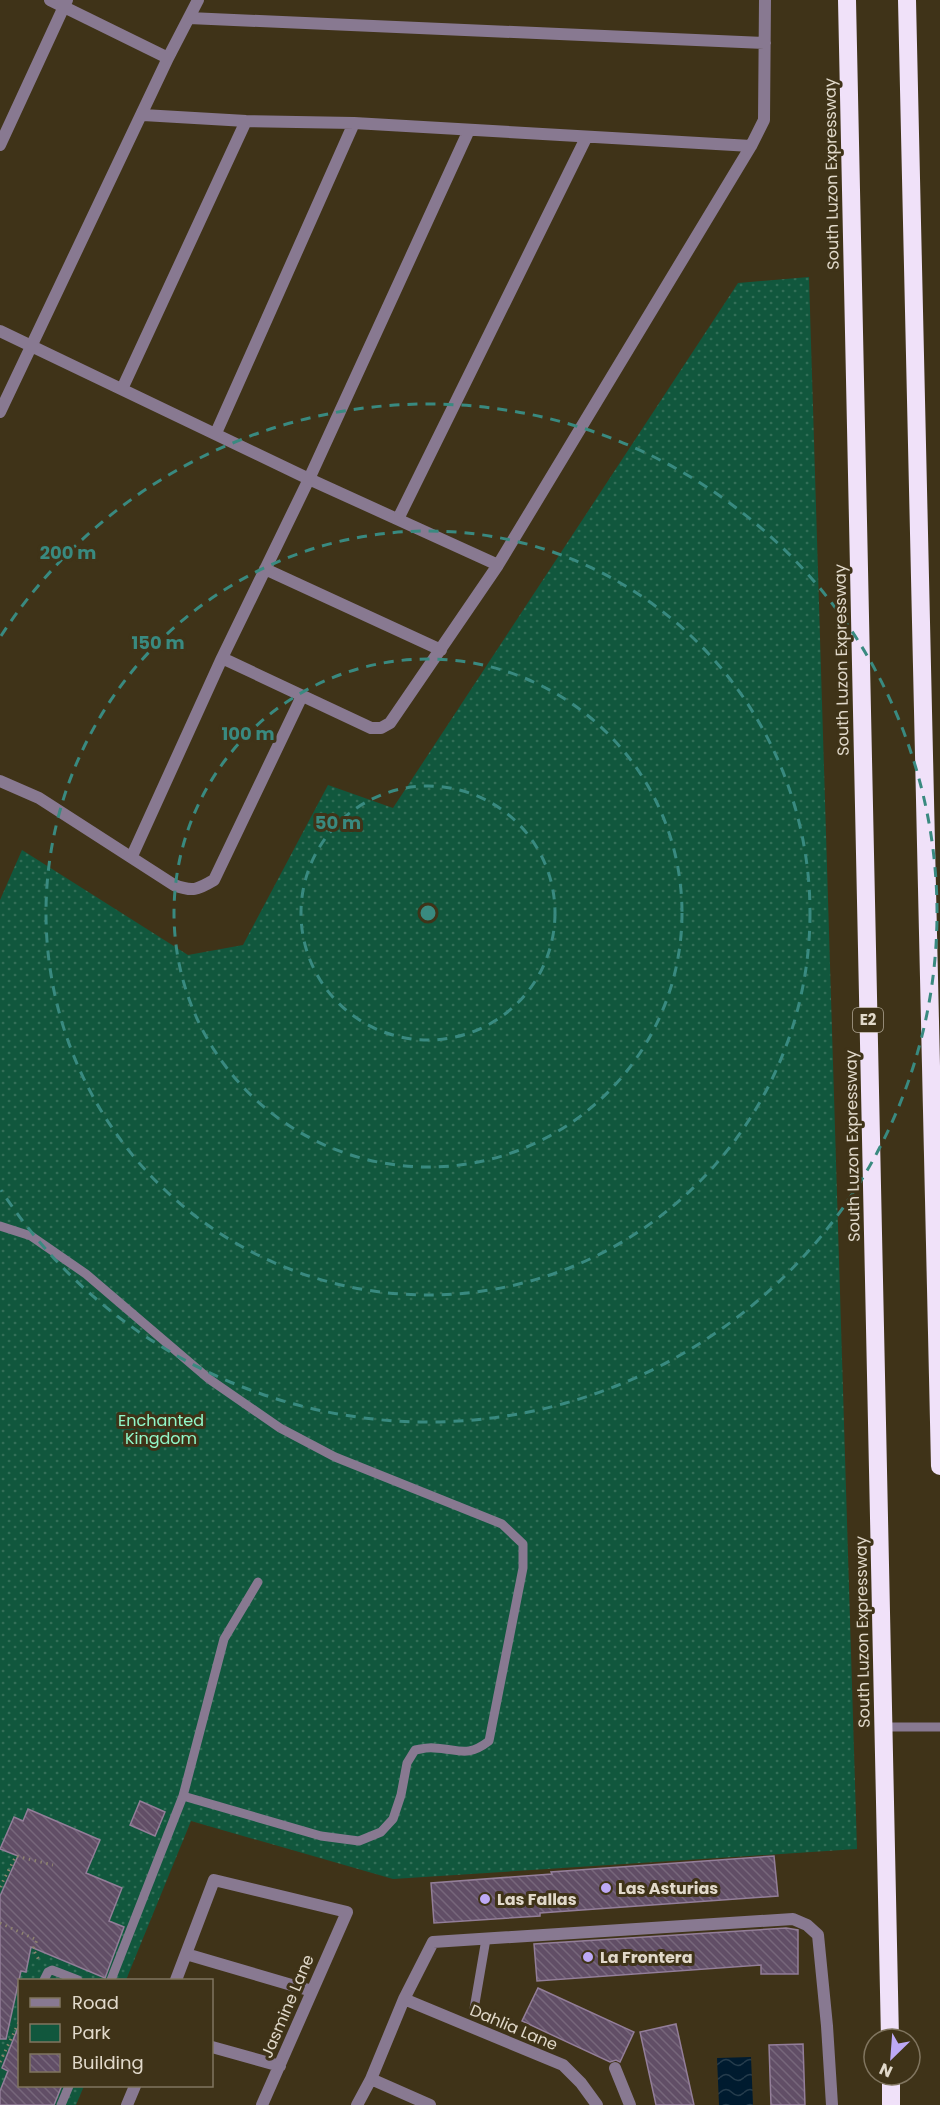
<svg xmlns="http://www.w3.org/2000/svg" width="940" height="2105" font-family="Poppins,sans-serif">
<defs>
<pattern id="green-dots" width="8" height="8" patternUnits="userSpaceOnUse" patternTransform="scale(1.5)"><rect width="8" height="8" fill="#11573d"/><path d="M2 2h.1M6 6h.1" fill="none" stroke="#336f58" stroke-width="1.8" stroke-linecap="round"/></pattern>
<pattern id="water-waves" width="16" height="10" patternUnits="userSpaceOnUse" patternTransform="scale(1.5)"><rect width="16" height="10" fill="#001b2f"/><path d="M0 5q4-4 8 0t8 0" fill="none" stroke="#253c4c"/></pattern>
<pattern id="building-back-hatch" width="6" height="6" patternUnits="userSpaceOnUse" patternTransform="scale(1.5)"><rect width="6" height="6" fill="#614e66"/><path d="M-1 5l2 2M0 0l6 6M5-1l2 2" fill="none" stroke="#77677b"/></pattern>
</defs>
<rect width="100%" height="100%" fill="#3f3318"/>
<path fill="url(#green-dots)" d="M809 277 857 1849 393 1879 191 1821 126 1980H20V2086H84L76 2105H0V900L22 850 188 955 243 945 328 785 393 808 738 283Z"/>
<path fill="url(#water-waves)" d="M751 2057 753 2105H719L717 2058Z"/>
<path fill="url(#building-back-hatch)" stroke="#937e99" stroke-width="1.5" d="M140 1801 165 1812 155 1836 130 1825Z
M28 1809 100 1840 86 1873 122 1888 109 1921 124 1927 105 1978 31 1947 26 1972 21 1971 6 2039H0V1896L18 1856 0 1849 14 1817 23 1821Z
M774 1856 778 1896 540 1913V1916L434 1923 431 1883 552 1874 551 1872Z
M786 1928 798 1930V1974H761V1965L537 1981 534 1944Z
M538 1988 634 2032 620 2062 616 2060 610 2062 522 2021Z
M676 2024 694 2105H656L640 2032Z
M19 2025 20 2085H62L54 2105H0V2091L8 2071 2 2068Z
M803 2044 805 2105H771L769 2045Z"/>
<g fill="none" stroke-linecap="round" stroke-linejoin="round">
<path stroke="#8e846f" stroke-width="3" stroke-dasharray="1.5 4.5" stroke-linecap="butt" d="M0 1887 16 1856 53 1865
M0 1923 37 1940 33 1949 40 1962
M0 2062 20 2020"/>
<path stroke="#887991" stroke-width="9" d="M0 1226 31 1236 86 1274 209 1379 280 1428 335 1457 502 1524 523 1544V1568L489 1741C467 1758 459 1749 434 1748 428 1747 421 1749 415 1750L407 1763 401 1795 393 1819 381 1832 359 1841 321 1836 183 1796
M884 1727H940
M44 1980 48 1972 52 1970 78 1980
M111 1980 183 1796 224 1639 258 1582
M474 2009 486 1939
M61 2105 69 2086"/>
<path stroke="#887991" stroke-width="12" d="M50 0 168 58
M189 18 765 43
M143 115 246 121 354 123 751 146
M0 145 67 0
M0 331 309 479 498 565
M122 389 246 121
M0 412 168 58 198 0
M216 433 354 123
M398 519 586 138
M265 569 441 650
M222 658 371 728H381L390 723 498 565 751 146 764 120 765 0
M0 781 39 798 174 885C193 892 197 890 214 880L302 696
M132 856 222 658 309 479 469 130
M186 1954 312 1991
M176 1980 214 1880 347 1912 262 2105
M404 1999 563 2065 581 2083 597 2105
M212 2047 280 2066
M615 2068 630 2105
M371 2079 430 2105
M127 2105 135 2086
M357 2105 371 2079 404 1999 433 1942 793 1919 807 1925 818 1935 827 2026 832 2105"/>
<path stroke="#f0e1f9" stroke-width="18" d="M847 0 890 2039
M907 0 940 1466
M891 2075V2105"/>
</g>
<g fill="none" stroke="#398a80" stroke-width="3" stroke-dasharray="10 8">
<circle cx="428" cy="913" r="127"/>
<circle cx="428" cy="913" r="254"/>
<circle cx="428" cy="913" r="382"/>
<path d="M1 636A509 509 0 1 1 1 1190"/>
</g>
<g fill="#bda9f5" stroke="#3f3318" stroke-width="2">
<circle cx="606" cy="1888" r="6"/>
<circle cx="485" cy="1899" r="6"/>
<circle cx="588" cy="1957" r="6"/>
</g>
<g text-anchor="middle" stroke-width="6" stroke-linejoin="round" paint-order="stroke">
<rect fill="#3f3318" stroke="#b0a795" stroke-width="1.5" x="853" y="1008" width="30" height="24" rx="4.5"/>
<g font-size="15" font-weight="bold" fill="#e1d9ca">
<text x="868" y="1025">E2</text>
</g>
<g font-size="16" fill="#e1d9ca" stroke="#3f3318">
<text transform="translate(831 174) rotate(-91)" y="6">South Luzon Expressway</text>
<text transform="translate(841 660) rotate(-91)" y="6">South Luzon Expressway</text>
<text transform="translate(852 1146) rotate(-91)" y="6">South Luzon Expressway</text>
<text transform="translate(862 1632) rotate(-91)" y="6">South Luzon Expressway</text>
<text transform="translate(287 2006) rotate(-67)" y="6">Jasmine Lane</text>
<text transform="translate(514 2027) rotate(23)" y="6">Dahlia Lane</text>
</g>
<g font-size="16" fill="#91f8c9" stroke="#3f3318">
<text x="161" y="1426">Enchanted<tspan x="161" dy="18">Kingdom</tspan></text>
</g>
<g font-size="16" font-weight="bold" fill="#e1d9ca" stroke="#3f3318" text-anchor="start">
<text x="618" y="1894">Las Asturias</text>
<text x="497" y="1905">Las Fallas</text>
<text x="600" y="1963">La Frontera</text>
</g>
</g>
<circle cx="428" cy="913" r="9" fill="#398a80" stroke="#3f3318" stroke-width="3"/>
<g font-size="18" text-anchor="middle" font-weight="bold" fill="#398a80" stroke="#3f3318" stroke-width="6" stroke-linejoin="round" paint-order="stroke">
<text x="68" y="559">200 m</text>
<text x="158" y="649">150 m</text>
<text x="248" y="740">100 m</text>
<text x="338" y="829">50 m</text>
</g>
<rect x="18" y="1979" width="195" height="108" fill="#3f3318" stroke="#80755f" stroke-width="1.5"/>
<rect x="30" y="1998" width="30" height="9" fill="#887991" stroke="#80755f" stroke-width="1.5"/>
<text x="72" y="2009" font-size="18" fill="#e1d9ca">Road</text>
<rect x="30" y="2024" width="30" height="18" fill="#11573d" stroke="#80755f" stroke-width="1.5"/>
<text x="72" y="2039" font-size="18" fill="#e1d9ca">Park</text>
<rect x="30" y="2054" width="30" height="18" fill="url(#building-back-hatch)" stroke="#80755f" stroke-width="1.5"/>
<text x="72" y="2069" font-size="18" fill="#e1d9ca">Building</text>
<g transform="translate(892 2057) rotate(205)"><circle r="28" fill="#3f3318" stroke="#80755f" stroke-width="1.5"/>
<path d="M0-4.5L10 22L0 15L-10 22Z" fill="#bda9f5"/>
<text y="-9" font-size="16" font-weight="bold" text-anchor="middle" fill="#e1d9ca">N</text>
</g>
</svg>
